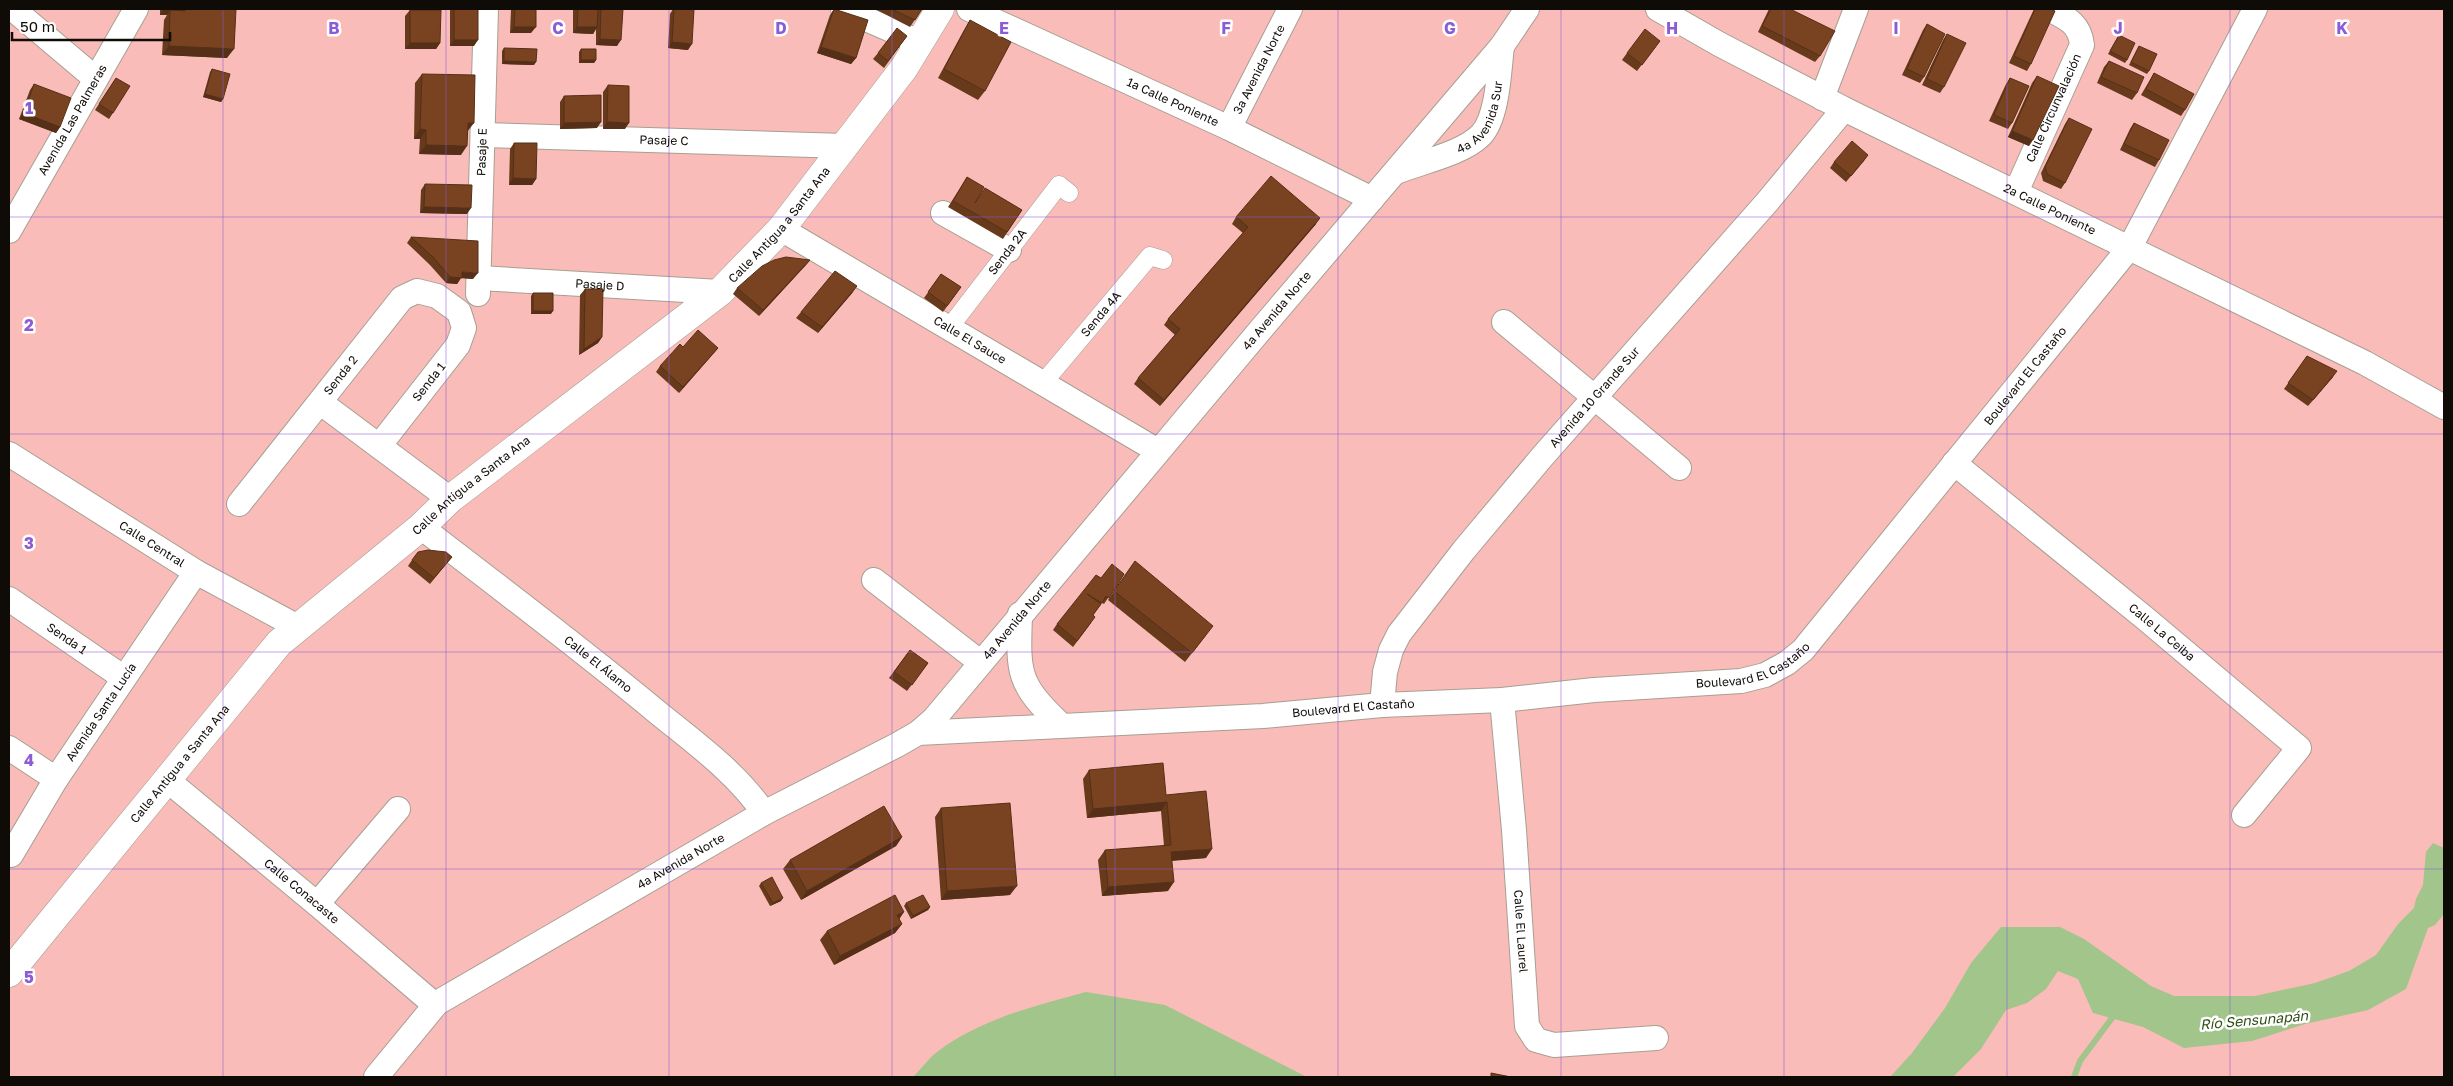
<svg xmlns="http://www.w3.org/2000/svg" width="2453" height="1086" font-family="'Golos Text',sans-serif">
<rect width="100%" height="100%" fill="#e7dfd2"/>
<path fill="#fabcb8" d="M9 9H2444V1077H9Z"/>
<path fill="#a1c58b" d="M2433 843 2444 848V914L2435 925 2428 928 2406 989 2368 1010 2305 1024 2252 1041 2184 1048 2143 1027 2093 1013 2078 979 2058 971 2046 989 2027 1003 2006 1010 1981 1049 1953 1077H1890L1912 1053 1945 1008 1971 963 2001 927H2060L2084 939 2151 986 2174 996H2255L2315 983 2349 971 2376 955 2398 924 2414 908 2416 899 2423 885 2426 852Z
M1086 992 1165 1005 1307 1077H913C921 1069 928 1059 937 1052 980 1019 1035 1006 1086 992Z"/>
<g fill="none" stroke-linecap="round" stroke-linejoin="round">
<path stroke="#a1c58b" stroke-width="6" d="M2074 1077 2080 1061 2112 1018"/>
<defs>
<g id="pedestrian">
<path id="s1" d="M949 328 1059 185 1069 193"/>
<path id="s2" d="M1043 383 1150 256 1163 260"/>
</g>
<g id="minor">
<path d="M13 9 96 79"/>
<path d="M843 9 919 42"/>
<path id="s3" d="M969 9 1229 128 1372 199"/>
<path id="s4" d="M1658 9 1719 44 1844 109 2365 363 2444 407"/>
<path d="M1822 98 1856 9"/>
<path id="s5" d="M1229 128 1290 9"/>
<path id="s6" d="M483 135 846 146"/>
<path id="s7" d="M1396 172C1421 162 1462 154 1481 135 1498 117 1499 70 1502 46"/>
<path id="s8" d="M2016 192 2082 45C2080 24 2067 18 2049 9"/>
<path d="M943 213 1009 250"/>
<path id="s9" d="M781 229 1158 451"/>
<path id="s10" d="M9 231 136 9"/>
<path id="s11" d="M479 278 720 292"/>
<path id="s12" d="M478 294 486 9"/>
<path d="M1504 322 1679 468"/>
<path d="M321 403 450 499"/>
<path id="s13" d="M9 454 196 572 298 627"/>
<path id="s14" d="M1954 463 2146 619 2299 748 2244 815"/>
<path id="s15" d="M239 504 402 298 417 291 437 296 459 312 464 328 458 345 379 446"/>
<path id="s16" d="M421 527C500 588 580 648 657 712 695 743 736 772 764 813"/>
<path d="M874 580 980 662"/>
<path id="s17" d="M9 599 124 678"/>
<path d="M1020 614C1018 674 1017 683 1061 725"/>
<path id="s18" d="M1502 700 1514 830 1527 1026 1536 1040 1554 1045 1656 1038"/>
<path id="s19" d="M1382 705 1385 672 1391 650 1399 634 1464 550 1542 457 1768 201 1844 109"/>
<path id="s20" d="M918 733 1263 716 1382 705 1502 700 1594 690 1741 681 1765 675 1787 663 1803 650 2130 247 2255 9"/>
<path d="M9 748 56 779"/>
<path id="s21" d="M166 779 317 904 435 1005"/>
<path id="s22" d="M11 855 56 779 196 572"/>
<path d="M317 904 398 809"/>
<path id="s23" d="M376 1077 437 1003 764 813 897 745 918 733 934 719 1262 328 1502 46 1527 9"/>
</g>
<g id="tertiary">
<path id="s24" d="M9 973 279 643 421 527 450 499 720 292 781 229 904 68 940 9"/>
</g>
</defs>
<use href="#pedestrian" stroke="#a79f93" stroke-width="19"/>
<use href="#minor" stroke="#a79f93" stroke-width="26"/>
<use href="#tertiary" stroke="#a79f93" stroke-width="29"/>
<use href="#pedestrian" stroke="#fff" stroke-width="18"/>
<use href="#minor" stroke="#fff" stroke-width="24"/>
<use href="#tertiary" stroke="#fff" stroke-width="28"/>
</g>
<path fill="#683a1c" d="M160 9H236L227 58 162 55 164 20 167 15H160Z
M450 9H478L474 46H450Z
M511 9H536L531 33H510Z
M573 9H623L617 46 596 45V29L593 34 573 33Z
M673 9H694L688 50 668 48 670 14Z
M834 9 856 58 851 64 817 53 830 15Z
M875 9H922L910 27Z
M1769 9H1790L1820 56 1815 62 1758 32Z
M2034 9H2050L2031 64 2027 71 2009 63Z
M410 10 440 43 436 49H405V16Z
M970 20 985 91 978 100 938 78 964 30Z
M1927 24 1924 77 1920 83 1902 75 1923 30Z
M1947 34 1944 87 1940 93 1922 85 1943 40Z
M2119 35 2127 60 2125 63 2108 54Z
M907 36 884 68 873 59 878 53Z
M1660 41 1637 71 1622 60 1627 53Z
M2139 46 2149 71 2147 74 2129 65Z
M504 48 534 65 502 64V51Z
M581 49 596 60 594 63H579V52Z
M2109 61 2137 93 2132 100 2097 83 2104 67Z
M212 69 223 99 221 102 203 97 210 72Z
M2154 73 2185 110 2181 116 2141 95Z
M422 74 461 155 419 154 420 139H414L415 83Z
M2037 76 2029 146 2008 137 2032 83Z
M116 78 113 113 109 119 95 110Z
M2010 78 2012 123 2008 129 1989 121 2006 84Z
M34 84 60 127 56 133 19 119 30 90Z
M608 85 625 129H603V92Z
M564 96 597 128 560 129V102Z
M2069 118 2065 183 2061 189 2043 181 2041 173 2065 124Z
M2134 123 2159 160 2155 167 2120 150 2130 129Z
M514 143 536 179 532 185H509L510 149Z
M1868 155 1846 182 1830 168 1834 162Z
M967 177 976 201 1022 210 1003 239 948 207Z
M425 184 467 214 420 213 421 190Z
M1236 217 1316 224 1160 406 1134 384 1138 378 1175 335 1164 325 1168 319 1243 233 1232 224Z
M411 237 473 279 461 278 457 284 446 283 430 265 407 243Z
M810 260 805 266 759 316 733 294 737 288Z
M941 274 961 287 943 312 924 298Z
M585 289 602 337 598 343 579 355 580 295Z
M853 292 818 333 796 318 801 312Z
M533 293 551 314H531V296Z
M683 347 718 348 713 354 679 393 656 372 660 366Z
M2307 356 2333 377 2308 406 2284 389Z
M452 557 430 584 408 566 412 560Z
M1135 561 1206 635 1185 662 1108 600Z
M1124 574 1104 604 1102 603 1093 615 1091 623 1073 647 1053 630 1057 624 1101 578Z
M910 650 928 663 907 691 889 678Z
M1089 770 1166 795 1206 858 1172 861 1168 891 1102 896 1098 860 1105 850 1164 846 1161 811 1087 818 1083 779Z
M941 808 1010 895 941 900 935 817Z
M902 837 896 846 801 900 783 869 790 860Z
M761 883 781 901 770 906 759 886Z
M906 903 930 907 928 910 911 919 904 906Z
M902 924 895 933 834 965 820 940 827 931Z"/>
<path fill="#552f17" d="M164 9H184L179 15 170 10 167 15H160Z
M514 27H536L531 33H510Z
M577 27H597L593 34 573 33Z
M600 39 621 40 617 46 596 45Z
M454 40H478L474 46H450Z
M672 42 692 44 688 50 668 48Z
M410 43H440L436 49H405Z
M169 46 234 49 227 58 162 55Z
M821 47 856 58 851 64 817 53Z
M581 60H596L594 63H579Z
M504 61 536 62 534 65 502 64Z
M205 94 223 99 221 102 203 97Z
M24 113 60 127 56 133 19 119Z
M601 122 597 128 560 129 564 123Z
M607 122 629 123 625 129H603Z
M468 123H474L467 132Z
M420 129 426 130 420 139H414Z
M2012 131 2033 140 2029 146 2008 137Z
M426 145 467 146 461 155 419 154Z
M1868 155 1864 161 1846 182 1851 176Z
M513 178 536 179 532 185H509Z
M424 207 471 208 467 214 420 213Z
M1320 218 1316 224 1160 406 1164 400Z
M810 260 805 266 759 316 763 310Z
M462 272 478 273 473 279 461 278 457 284 446 283 450 277Z
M857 286 853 292 818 333 822 327Z
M533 311H553L551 314H531Z
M602 337 598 343 579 355 584 349Z
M718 348 713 354 679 393 683 387Z
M2337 371 2333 377 2308 406 2313 400Z
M1167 802 1161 811 1087 818 1093 809Z
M902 837 896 846 801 900 807 891Z
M1212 849 1206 858 1165 861 1171 852Z
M1174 882 1168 891 1102 896 1108 887Z
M1017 886 1010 895 941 900 947 891Z
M783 898 781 901 770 906 773 903Z
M930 907 928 910 911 919 913 916Z
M904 912 898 921 897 915Z
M902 924 895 933 834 965 840 956Z"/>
<path fill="#794321" stroke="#552f17" d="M186 9H236L234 49 169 46 170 10 185 11Z
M454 9H478V40H454Z
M515 9H536V27H514Z
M578 9H598L597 27H577Z
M601 9H623L621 40 600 39Z
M674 9H694L692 44 672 42Z
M834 9 868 20 856 58 821 47Z
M891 9H922L915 20Z
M1771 9H1790L1835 31 1820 56 1762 26Z
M2035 9H2050L2055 11 2031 64 2014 56Z
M410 10H441L440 43H410Z
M970 20 1011 42 985 91 944 69Z
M1927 24 1945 34 1924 77 1907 69Z
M897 28 907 36 888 61 878 53Z
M1645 29 1660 41 1642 65 1627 53Z
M1947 34 1966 43 1944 87 1927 79Z
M2119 35 2135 43 2127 60 2110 51Z
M2139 46 2157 54 2149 71 2131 62Z
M504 48 537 49 536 62 504 61Z
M581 49H596V60H581Z
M2109 61 2144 77 2137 93 2101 77Z
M212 69 230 74 223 99 205 94Z
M2154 73 2194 94 2185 110 2146 89Z
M422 74 475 75 474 123H468L467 146 426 145V130L420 129Z
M2037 76 2059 86 2033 140 2012 131Z
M116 78 130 86 113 113 99 104Z
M2010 78 2029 86 2012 123 1994 115Z
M34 84 71 98 60 127 24 113Z
M608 85 629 86V123L607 122Z
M601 95V122L564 123V96Z
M2069 118 2092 129 2065 183 2047 174 2045 167Z
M2134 123 2169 140 2159 160 2124 144Z
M1852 141 1868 155 1851 176 1834 162Z
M514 143H537L536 179 513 178Z
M1271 176 1320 218 1164 400 1138 378 1180 329 1168 319 1248 227 1236 217Z
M967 177 984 187 975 203 985 188 1022 210 1007 232 953 201Z
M425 184 472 185 471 208 424 207Z
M411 237 478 241V273L462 272V278L450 277 434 258Z
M786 257 810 260 763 310 737 288 762 266 774 260Z
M835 271 857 286 822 327 801 312Z
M941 274 961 287 947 306 928 292Z
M585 289H603L602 337 584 349Z
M533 293H553V311H533Z
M698 330 718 348 683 387 660 366 680 344 683 347Z
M2307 356 2337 371 2313 400 2288 383Z
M428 550 446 552 452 557 434 578 412 560 418 552Z
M1135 561 1213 626 1192 653 1114 591Z
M1112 564 1124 574 1109 598 1106 596 1102 603 1087 594 1101 604 1093 615 1095 617 1077 641 1057 624 1096 575 1101 578Z
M910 650 928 663 912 685 894 672Z
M1163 763 1166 795 1206 791 1212 849 1171 852 1174 882 1108 887 1105 850 1171 845 1167 802 1093 809 1089 770Z
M1010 803 1017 886 947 891 941 808Z
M884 806 902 837 807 891 790 860Z
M772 877 783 898 773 903 761 883Z
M895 895 904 912 897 915 902 924 840 956 827 931Z
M923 895 930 907 913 916 906 903Z
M1491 1073 1511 1077H1491Z"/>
<path fill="none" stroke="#8c5cd5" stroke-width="1" stroke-opacity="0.55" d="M223 9V1077M446 9V1077M669 9V1077M892 9V1077M1115 9V1077M1338 9V1077M1561 9V1077M1784 9V1077M2007 9V1077M2230 9V1077M9 217H2444M9 434H2444M9 652H2444M9 869H2444"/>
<g text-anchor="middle" stroke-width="5" stroke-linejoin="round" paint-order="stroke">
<g font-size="12" fill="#0f0c08" stroke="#fff">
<text dy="4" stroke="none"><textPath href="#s5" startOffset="66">3a Avenida Norte</textPath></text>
<text dy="4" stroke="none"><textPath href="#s3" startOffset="224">1a Calle Poniente</textPath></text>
<text dy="4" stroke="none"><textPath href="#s8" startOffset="92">Calle Circunvalación</textPath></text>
<text dy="4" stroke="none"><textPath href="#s7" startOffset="108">4a Avenida Sur</textPath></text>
<text dy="4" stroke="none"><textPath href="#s10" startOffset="128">Avenida Las Palmeras</textPath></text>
<text dy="4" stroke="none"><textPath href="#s6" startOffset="181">Pasaje C</textPath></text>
<text dy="4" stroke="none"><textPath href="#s12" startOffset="142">Pasaje E</textPath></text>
<text dy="4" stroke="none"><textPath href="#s4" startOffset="440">2a Calle Poniente</textPath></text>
<text dy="4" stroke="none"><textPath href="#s24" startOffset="1080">Calle Antigua a Santa Ana</textPath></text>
<text dy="4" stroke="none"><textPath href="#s1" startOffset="96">Senda 2A</textPath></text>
<text dy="4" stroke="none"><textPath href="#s11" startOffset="121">Pasaje D</textPath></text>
<text dy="4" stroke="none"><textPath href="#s23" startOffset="1202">4a Avenida Norte</textPath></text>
<text dy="4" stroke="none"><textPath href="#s2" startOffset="90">Senda 4A</textPath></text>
<text dy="4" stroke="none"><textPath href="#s9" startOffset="219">Calle El Sauce</textPath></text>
<text dy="4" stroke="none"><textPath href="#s15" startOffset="164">Senda 2</textPath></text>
<text dy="4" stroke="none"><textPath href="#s20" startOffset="1248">Boulevard El Castaño</textPath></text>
<text transform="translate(429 382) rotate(-52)" y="4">Senda 1</text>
<text dy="4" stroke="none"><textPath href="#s19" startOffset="381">Avenida 10 Grande Sur</textPath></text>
<text dy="4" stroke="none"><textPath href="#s24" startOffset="675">Calle Antigua a Santa Ana</textPath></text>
<text dy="4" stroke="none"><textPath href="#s13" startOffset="169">Calle Central</textPath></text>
<text dy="4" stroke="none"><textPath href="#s23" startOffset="798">4a Avenida Norte</textPath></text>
<text dy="4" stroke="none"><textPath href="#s14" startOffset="268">Calle La Ceiba</textPath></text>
<text dy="4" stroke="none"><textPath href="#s17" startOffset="70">Senda 1</textPath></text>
<text dy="4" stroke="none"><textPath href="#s20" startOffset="841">Boulevard El Castaño</textPath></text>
<text dy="4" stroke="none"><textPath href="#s16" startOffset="224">Calle El Álamo</textPath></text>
<text dy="4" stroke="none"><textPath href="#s20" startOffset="436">Boulevard El Castaño</textPath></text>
<text dy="4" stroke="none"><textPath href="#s22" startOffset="169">Avenida Santa Lucía</textPath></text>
<text dy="4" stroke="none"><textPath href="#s24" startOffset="270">Calle Antigua a Santa Ana</textPath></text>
<text dy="4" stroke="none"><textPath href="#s23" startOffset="378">4a Avenida Norte</textPath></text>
<text dy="4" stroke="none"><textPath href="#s21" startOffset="176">Calle Conacaste</textPath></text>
<text dy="4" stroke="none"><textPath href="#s18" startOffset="232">Calle El Laurel</textPath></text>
</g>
<g font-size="14" font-style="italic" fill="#2d4e12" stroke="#fff">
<text transform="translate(2254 1020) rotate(-5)" y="5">Río Sensunapán</text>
</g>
</g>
<g font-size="16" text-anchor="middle" font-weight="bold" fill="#8c5cd5" stroke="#fff" stroke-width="5" stroke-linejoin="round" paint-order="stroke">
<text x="334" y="34">B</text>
<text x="558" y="34">C</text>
<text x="781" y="34">D</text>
<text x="1004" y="34">E</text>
<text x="1226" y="34">F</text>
<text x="1450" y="34">G</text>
<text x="1672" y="34">H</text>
<text x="1896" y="34">I</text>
<text x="2118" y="34">J</text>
<text x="2342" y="34">K</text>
<text x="29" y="114">1</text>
<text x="29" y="331">2</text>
<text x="29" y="549">3</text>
<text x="29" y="766">4</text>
<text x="29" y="983">5</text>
</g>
<rect width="2453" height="1086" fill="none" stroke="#0f0c08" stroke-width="20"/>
<path d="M12 32v8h158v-8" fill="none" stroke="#0f0c08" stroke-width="2.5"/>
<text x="20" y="32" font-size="15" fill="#0f0c08" stroke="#ffffff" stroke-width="4" paint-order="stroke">50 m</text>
</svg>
